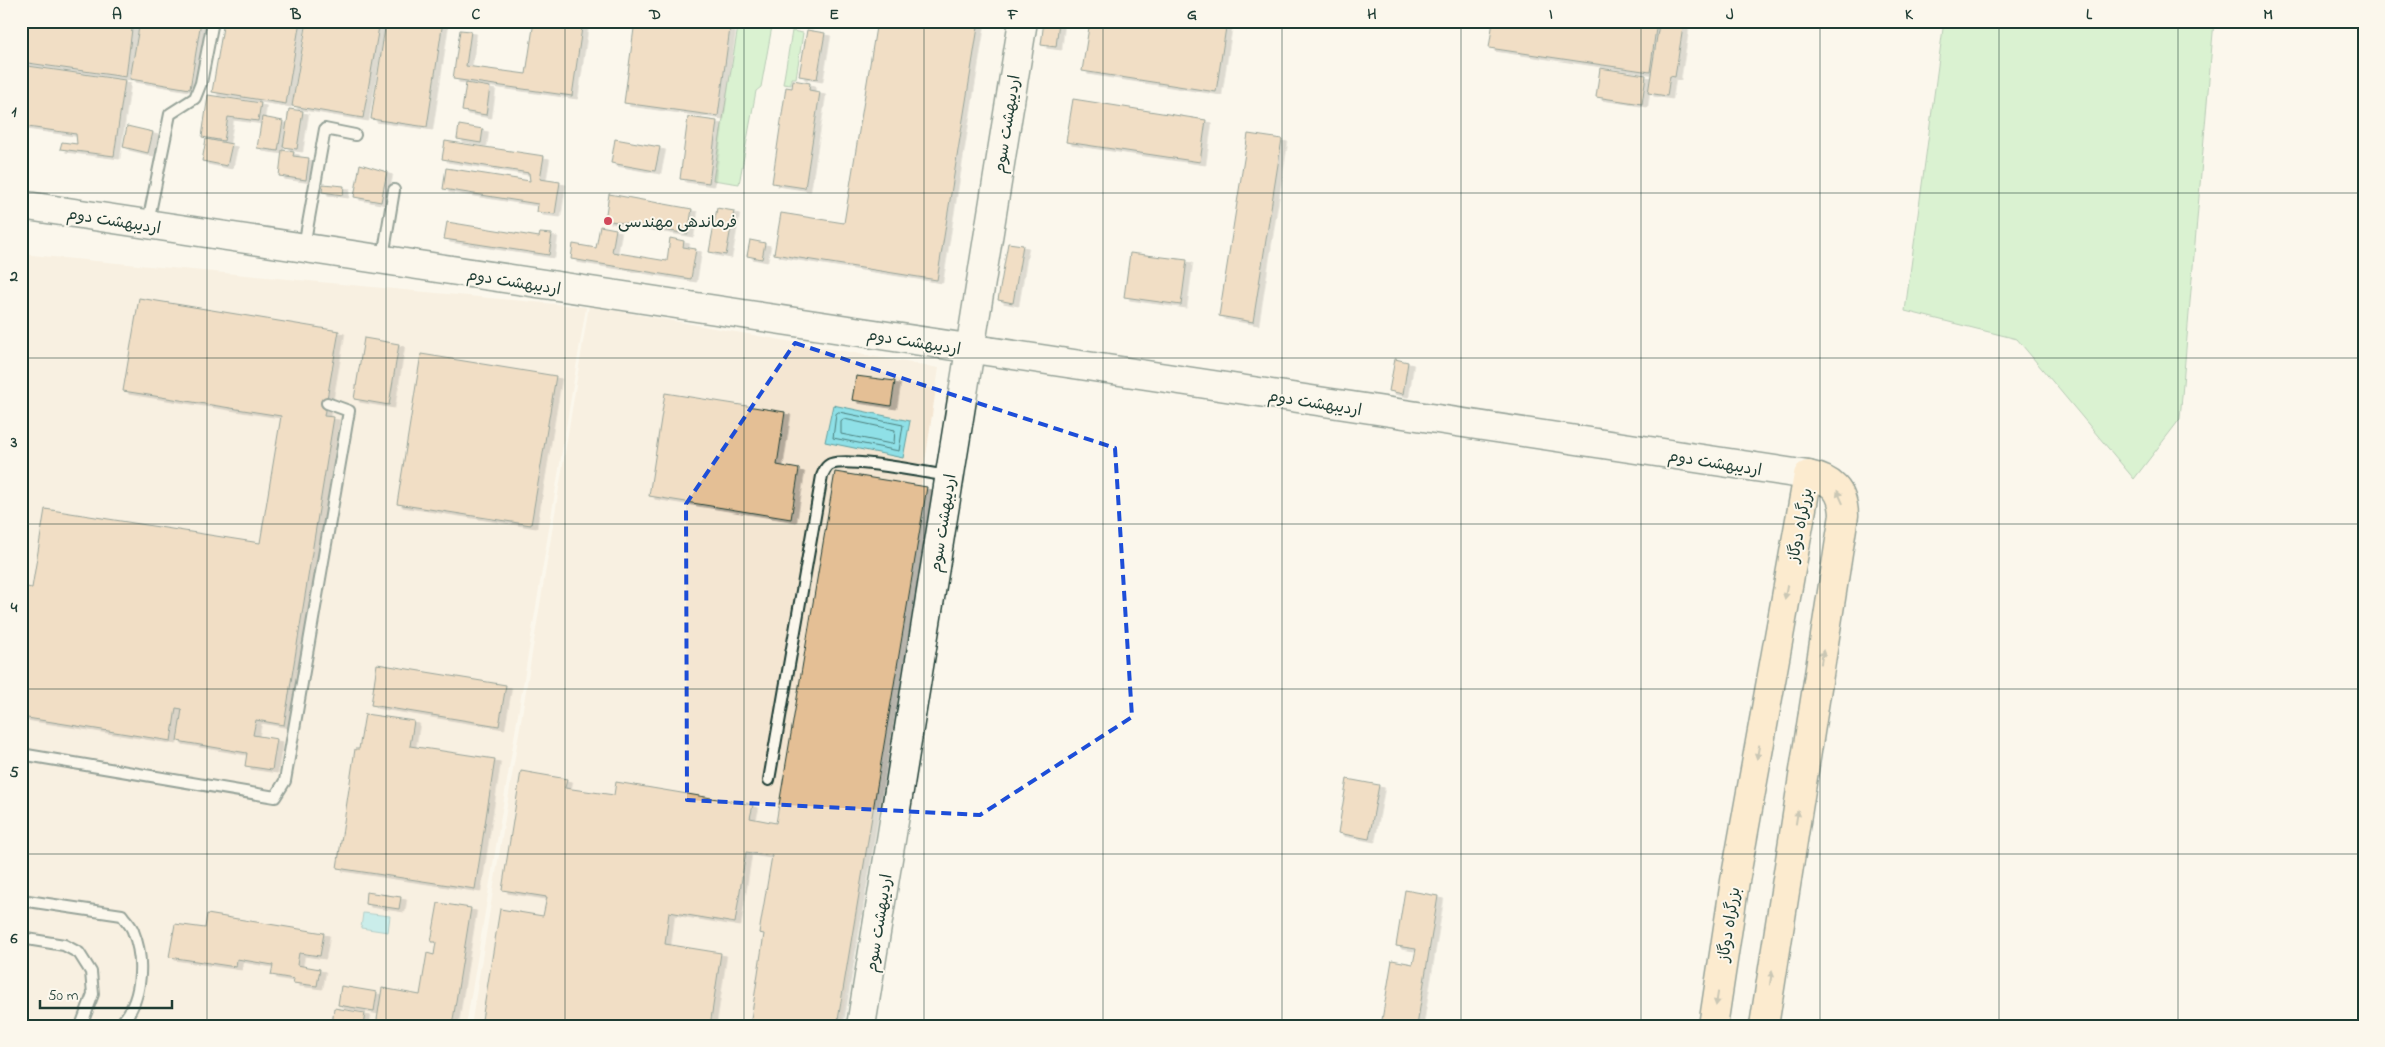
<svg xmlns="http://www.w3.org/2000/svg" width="2385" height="1047" font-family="'Indie Flower','Playpen Sans Arabic',sans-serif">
<defs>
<filter id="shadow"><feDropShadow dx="5.5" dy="3" stdDeviation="0" flood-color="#0004"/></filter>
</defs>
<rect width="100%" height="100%" fill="#fbf7ec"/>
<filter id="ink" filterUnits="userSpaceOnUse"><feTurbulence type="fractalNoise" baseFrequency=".02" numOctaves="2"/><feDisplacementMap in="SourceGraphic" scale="10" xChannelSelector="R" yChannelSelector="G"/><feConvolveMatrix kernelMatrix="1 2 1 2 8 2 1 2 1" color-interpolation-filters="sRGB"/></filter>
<g filter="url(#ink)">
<path fill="#f4e6d2" d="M21 254 586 307 466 1026H21Z
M589 306 939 368 841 1026H471Z"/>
<path fill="#b1ebb0" stroke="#689472" d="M739 21H773L761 87 756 91 739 184 713 180Z
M1944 21H2214L2180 419 2134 479 2017 339 1905 311Z
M792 31 803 33 796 78H791V85L783 84Z"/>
<path fill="#8fe0e7" stroke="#629f9f" d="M833 405 910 421 903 458 825 442Z
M363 913 390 916 388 932 361 928Z"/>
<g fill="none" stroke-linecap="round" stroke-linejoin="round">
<path stroke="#4c7e7c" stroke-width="1" d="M839 412 903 425 899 451 833 438 836 414Z
M844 419 895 430 894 443 891 444 841 434V421Z"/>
</g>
<path fill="#e4bf95" stroke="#1f3d34" filter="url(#shadow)" d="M21 21H133L126 77 21 62Z
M140 21H201L190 89 130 79Z
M224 21H300L286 104 212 92Z
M307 21H380L363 118 292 106Z
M386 21H443L427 127 371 119Z
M534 21H583L572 96 453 79 460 30 471 31 466 66 526 74Z
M635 21H731L718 116 624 103Z
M877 21H979L937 280 774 254 781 213 844 223Z
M1044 21H1059L1056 47 1041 45Z
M1090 21H1227L1216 92 1082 71Z
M1493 21H1657L1650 72 1489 48Z
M1659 24 1683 27 1675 77 1670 76 1667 96 1648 93Z
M807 30 825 33 817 79 799 76Z
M21 65 125 80 114 156 60 149 62 142 77 144 76 134 21 126Z
M1600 68 1646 75 1642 104 1596 97Z
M793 80 810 83 809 90 820 92 805 188 772 183 786 87 792 88Z
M466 83 490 87 486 115 462 111Z
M208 95 261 103 258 121 228 117 224 141 202 137Z
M1073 99 1206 120 1200 162 1066 142Z
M289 109 303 111 297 149 283 147Z
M262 117 283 121 278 151 257 148Z
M688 117 717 121 709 183 680 179Z
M459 125 483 129 481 143 457 139Z
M127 126 153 132 148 153 123 147Z
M1248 134 1282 139 1253 322 1219 316Z
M206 139 232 144 227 166 202 161Z
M615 139 660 147 655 171 611 163Z
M445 141 544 156 540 179 560 182 555 214 537 212 538 204 443 189 446 168 530 181 529 173 442 159Z
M282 150 294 152 293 156 309 158 306 180 279 176Z
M360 164 387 172 381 202 354 197Z
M323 184 344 186 343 195 322 192Z
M609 194 692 209 688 234 605 220Z
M717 208 734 211 726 255 709 252Z
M447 222 539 237 540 233 552 234 549 255 444 239Z
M600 226 616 229 612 252 667 261 670 238 684 241 683 247 696 249 691 279 571 259 573 244 596 248Z
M750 240 765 243 762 259 747 256Z
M1008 243 1023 245 1013 303 998 300Z
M1130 253 1187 260 1181 305 1124 297Z
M139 298 339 331 324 416 334 417 284 725 256 720 253 735 277 739 272 770 245 766 247 753 177 741 182 709 176 708 171 741 21 717V642L27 607 21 606V586L32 588 45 509 260 543 281 416 123 391Z
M364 338 399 344 389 405 354 399Z
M421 354 556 376 531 525 397 504Z
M1395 359 1408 362 1403 394 1389 391Z
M856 376 895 381 891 406 852 400Z
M665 393 785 412 777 465 799 469 791 519 649 496Z
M835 472 927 487 837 1026H750L764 934 759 933 772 856 746 852 735 923 669 912 665 944 721 953 710 1026H481L500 909 543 916 547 897 502 890 521 771 567 779 565 788 614 795 616 782 753 805 750 818 776 823Z
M377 664 506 685 499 726 371 705Z
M365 714 414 721 410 746 495 759 475 889 337 868 355 749H359Z
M1347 779 1379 785 1369 839 1338 833Z
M1405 890 1438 896 1417 1026H1381L1392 960 1413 964 1416 949 1396 946Z
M366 892 401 897 399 909 365 904Z
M438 903 471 908 452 1026H376L382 988 420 995 427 953 434 955 436 942H431Z
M207 914 324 933 320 956 299 953 297 965 320 969 317 986 293 983 294 979 271 975 273 965 237 959 236 967 169 957 175 924 205 928Z
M341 986 377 992 374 1011 338 1005Z
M334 1008 365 1013 363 1026H332Z"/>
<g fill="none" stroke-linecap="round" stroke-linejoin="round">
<defs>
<path id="lane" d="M148 222 170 114 195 98 201 83 213 21
M304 246 325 129 355 135
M383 257 394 190
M21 754 275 797 285 781 349 411 327 403
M769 780 822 476C824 471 826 466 831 464 850 457 926 473 950 476
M21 900 122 915C125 920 131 925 133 931 145 960 143 1004 118 1026
M21 938 64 945 79 953 91 972 93 994 81 1026"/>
<path id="secondary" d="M21 205 1808 475
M861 1026 1023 21"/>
<path id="highway" d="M1713 1026 1735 881 1808 475C1832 480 1843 490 1844 515L1764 1026"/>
</defs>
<use href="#lane" stroke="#1f3d34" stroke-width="14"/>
<use href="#secondary" stroke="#1f3d34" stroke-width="31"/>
<use href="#highway" stroke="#1f3d34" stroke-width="31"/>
<use href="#lane" stroke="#fbf7ec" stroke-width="10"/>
<use href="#secondary" stroke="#fbf7ec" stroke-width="28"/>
<use href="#highway" stroke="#fddcac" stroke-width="28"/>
</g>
<defs><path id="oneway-solid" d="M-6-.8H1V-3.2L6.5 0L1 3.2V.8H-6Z" transform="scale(1.25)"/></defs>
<g fill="#8e8c70">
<use href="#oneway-solid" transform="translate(1840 497) rotate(-114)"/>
<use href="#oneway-solid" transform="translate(1786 592) rotate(100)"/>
<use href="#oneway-solid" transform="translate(1822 657) rotate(-81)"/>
<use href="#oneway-solid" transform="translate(1758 752) rotate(100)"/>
<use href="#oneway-solid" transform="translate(1797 817) rotate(-81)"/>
<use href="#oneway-solid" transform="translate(1771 978) rotate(-81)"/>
<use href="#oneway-solid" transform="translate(1717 999) rotate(99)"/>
</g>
</g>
<path d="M0 0H2385V1047H0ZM795 343 1115 448 1132 717 980 815 687 800 686 504Z" fill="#fbf7ec" fill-opacity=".55" fill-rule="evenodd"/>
<path fill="none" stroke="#1d4ed8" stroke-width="4" stroke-dasharray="10 6" stroke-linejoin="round" d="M795 343 1115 448 1132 717 980 815 687 800 686 504Z"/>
<path fill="none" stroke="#1f3d34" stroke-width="1" stroke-opacity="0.55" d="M207 21V1026M386 21V1026M565 21V1026M744 21V1026M924 21V1026M1103 21V1026M1282 21V1026M1461 21V1026M1641 21V1026M1820 21V1026M1999 21V1026M2178 21V1026M21 193H2364M21 358H2364M21 524H2364M21 689H2364M21 854H2364"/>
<circle fill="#d1495b" stroke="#fbf7ec" stroke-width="2" cx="608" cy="221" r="5"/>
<g text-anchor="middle" stroke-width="4" stroke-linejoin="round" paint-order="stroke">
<g font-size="16" fill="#1f3d34" stroke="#fbf7ec">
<text transform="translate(1006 124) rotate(-81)" y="6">اردیبهشت سوم</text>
<text transform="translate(114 220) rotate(9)" y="6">اردیبهشت دوم</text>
<text transform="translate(514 281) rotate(9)" y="6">اردیبهشت دوم</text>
<text transform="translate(914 341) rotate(9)" y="6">اردیبهشت دوم</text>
<text transform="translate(1315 402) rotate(9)" y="6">اردیبهشت دوم</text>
<text transform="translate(1715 462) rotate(9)" y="6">اردیبهشت دوم</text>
<text transform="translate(942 523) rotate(-81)" y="6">اردیبهشت سوم</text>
<text transform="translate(1799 525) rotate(-79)" y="6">بزرگراه دوگاز</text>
<text transform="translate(878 923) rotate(-81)" y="6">اردیبهشت سوم</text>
<text transform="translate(1728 924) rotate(-81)" y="6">بزرگراه دوگاز</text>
</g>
<g font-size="16" fill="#1f3d34" stroke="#fbf7ec" text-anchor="start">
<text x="618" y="227">فرماندهی مهندسی</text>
</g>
</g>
<rect width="2385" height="1047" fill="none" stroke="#fbf7ec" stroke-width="55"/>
<path d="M40 1000v8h132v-8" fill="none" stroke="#1f3d34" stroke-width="2.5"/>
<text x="48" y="1000" font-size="15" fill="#1f3d34" stroke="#fbf7ec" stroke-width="4" paint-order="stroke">50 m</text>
<rect x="28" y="28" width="2330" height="992" fill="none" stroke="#1f3d34" stroke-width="2"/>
<g font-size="16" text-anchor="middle" font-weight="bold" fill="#1f3d34">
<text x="117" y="19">A</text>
<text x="296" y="19">B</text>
<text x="476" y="19">C</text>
<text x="655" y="19">D</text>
<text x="834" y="19">E</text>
<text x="1013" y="19">F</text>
<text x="1192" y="19">G</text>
<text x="1372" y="19">H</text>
<text x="1551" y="19">I</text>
<text x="1730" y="19">J</text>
<text x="1909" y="19">K</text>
<text x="2089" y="19">L</text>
<text x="2268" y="19">M</text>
<text x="14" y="116">1</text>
<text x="14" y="281">2</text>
<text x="14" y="447">3</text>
<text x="14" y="612">4</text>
<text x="14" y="777">5</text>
<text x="14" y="943">6</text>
</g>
</svg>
